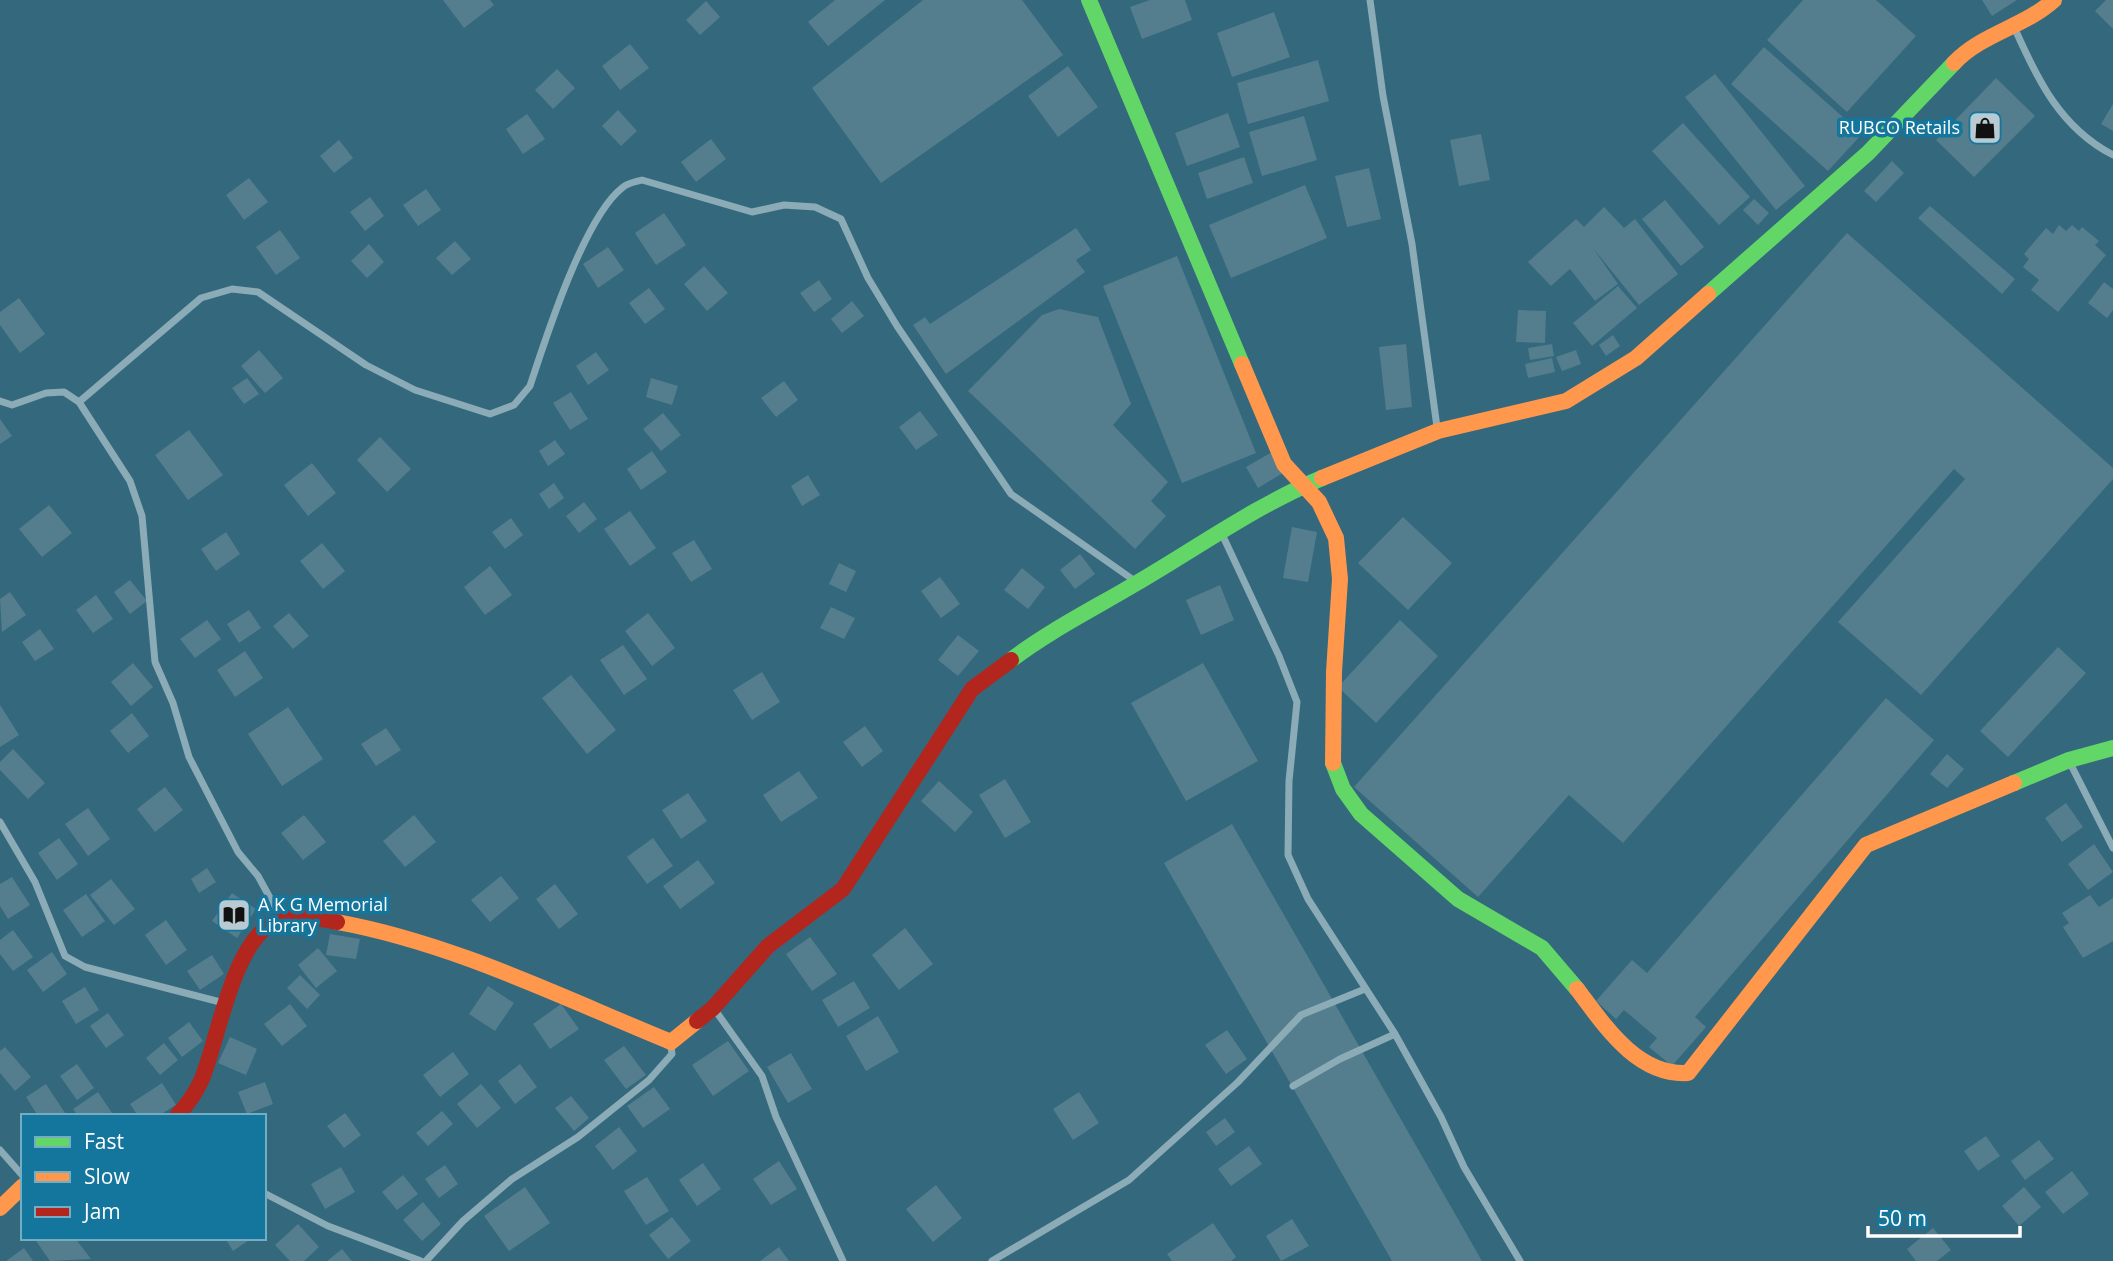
<svg xmlns="http://www.w3.org/2000/svg" width="2113" height="1261" font-family="'Open Sans',sans-serif">
<rect width="100%" height="100%" fill="#33687d"/>
<path fill="#547e8e" d="M443 0H490L494 5 464 28Z
M835 0H885L828 46 808 22Z
M923 0H1022L1063 55 881 183 812 88Z
M1150 0H1185L1192 20 1142 39 1130 7Z
M1803 0H1876L1916 36 1847 112 1767 40Z
M1982 0H2017L1992 16Z
M2106 0H2113V29L2095 11Z
M706 1 720 17 700 35 686 20Z
M1274 12 1290 57 1232 77 1217 33Z
M630 44 649 68 620 90 602 66Z
M1764 47 1862 134 1828 171 1731 84Z
M1318 60 1329 101 1248 124 1237 83Z
M1068 66 1098 107 1058 137 1028 96Z
M557 69 575 88 553 109 535 90Z
M1715 74 1805 186 1776 210 1685 97Z
M1996 78 2035 116 1974 177 1936 140Z
M2113 104V131L2101 124Z
M618 110 637 131 621 146 602 126Z
M1228 113 1240 147 1187 166 1175 133Z
M527 114 545 139 523 154 506 129Z
M1304 116 1317 160 1262 176 1249 132Z
M1683 123 1750 197 1719 225 1652 151Z
M1481 134 1490 180 1459 186 1450 140Z
M711 139 726 159 696 182 681 162Z
M339 140 353 158 334 173 320 156Z
M1244 157 1253 183 1207 199 1198 173Z
M1892 161 1904 173 1876 202 1864 191Z
M1369 168 1381 219 1347 227 1335 176Z
M249 178 268 202 244 220 226 195Z
M1305 185 1327 238 1231 278 1209 225Z
M426 189 441 210 418 226 403 205Z
M370 197 384 216 365 231 350 212Z
M1754 199 1769 213 1758 225 1743 210Z
M1665 200 1704 247 1681 266 1642 219Z
M1930 206 2015 279 2002 294 1918 218Z
M1604 207 1624 228 1635 219 1678 274 1639 305 1593 248 1618 284 1595 301 1570 269 1551 286 1528 262 1576 219 1584 227Z
M664 213 686 245 656 265 635 233Z
M2059 225 2066 231 2072 225 2079 231 2082 227 2099 241 2095 245 2106 255 2058 312 2031 290 2039 280 2023 267 2029 259 2024 254 2046 228 2053 234Z
M1076 228 1091 250 1076 260 1085 272 946 374 913 325 925 317 930 324Z
M280 230 300 258 276 275 256 247Z
M1847 233 2113 468V479L1921 695 1838 622 1965 479 1954 469 1623 843 1569 795 1478 897 1354 787Z
M455 241 471 259 452 275 436 258Z
M369 244 384 262 367 278 351 261Z
M608 247 624 270 598 288 583 264Z
M1177 256 1256 453 1182 483 1103 286Z
M704 266 728 293 707 311 684 284Z
M819 280 832 299 814 312 800 293Z
M2104 282 2113 289V310L2107 318 2088 303Z
M1618 286 1637 308 1592 346 1573 323Z
M649 288 665 309 645 324 629 303Z
M19 298 45 334 20 353 0 325V312Z
M852 301 864 316 842 333 831 319Z
M1059 309 1098 317 1131 404 1113 425 1168 482 1151 501 1166 516 1135 549 968 391 1042 315Z
M1518 310 1546 311 1545 343 1516 342Z
M1613 335 1620 346 1606 356 1599 345Z
M1406 344 1412 407 1386 410 1379 347Z
M1552 344 1554 356 1530 360 1528 348Z
M259 350 283 378 265 393 241 366Z
M1576 350 1581 364 1562 371 1556 357Z
M596 352 609 370 588 385 576 366Z
M1552 358 1555 372 1528 378 1525 364Z
M247 378 259 394 244 404 232 388Z
M651 378 678 386 672 405 646 397Z
M784 381 798 400 776 417 761 398Z
M571 392 588 419 570 430 553 403Z
M920 411 938 435 916 450 899 427Z
M663 413 681 435 661 451 643 429Z
M0 419 12 436 0 444Z
M189 430 223 475 188 500 155 455Z
M380 437 411 469 387 492 357 460Z
M555 440 565 454 548 466 539 451Z
M652 451 667 472 641 490 627 469Z
M1272 452 1283 473 1258 488 1246 467Z
M312 463 336 493 308 516 284 485Z
M808 475 820 495 802 506 791 486Z
M554 483 564 498 549 509 539 494Z
M584 502 597 519 579 533 566 516Z
M49 505 72 533 42 557 19 529Z
M630 511 656 548 630 566 604 529Z
M1403 517 1452 563 1408 610 1358 563Z
M511 518 523 535 505 549 492 532Z
M1292 527 1317 532 1308 582 1283 578Z
M226 532 240 554 216 571 201 549Z
M694 540 712 569 691 582 672 553Z
M322 543 345 571 323 589 300 561Z
M1080 554 1095 574 1075 589 1060 570Z
M839 563 856 571 846 592 829 584Z
M490 566 512 595 485 615 464 587Z
M1022 568 1045 587 1028 609 1004 590Z
M940 577 960 604 941 618 921 591Z
M130 580 147 601 130 614 114 592Z
M1220 585 1234 620 1201 635 1186 600Z
M10 592 26 615 2 632 0 599Z
M96 595 113 619 93 633 76 610Z
M831 607 855 618 844 639 820 628Z
M249 610 261 628 239 643 227 624Z
M289 613 309 636 293 649 273 626Z
M648 613 675 648 652 666 625 631Z
M207 620 221 639 195 658 180 639Z
M1400 620 1438 656 1376 723 1338 687Z
M40 629 54 649 35 661 22 642Z
M958 635 979 651 958 676 938 660Z
M623 645 647 679 624 695 600 660Z
M2058 647 2086 673 2008 757 1980 731Z
M245 651 263 678 235 697 217 670Z
M133 663 153 687 131 706 111 682Z
M1203 663 1258 761 1186 801 1131 703Z
M762 672 780 702 752 720 733 690Z
M571 675 616 730 587 754 542 698Z
M1886 698 1934 740 1695 1017 1706 1027 1672 1066 1649 1047 1657 1038 1624 1010 1616 1019 1596 1001 1632 960 1647 973Z
M0 705 19 735 0 747Z
M288 707 323 759 282 786 248 734Z
M132 713 149 736 128 753 110 731Z
M865 726 883 751 862 767 843 742Z
M386 728 401 750 376 766 361 744Z
M13 749 45 783 28 799 0 770V762Z
M1947 754 1964 769 1947 788 1930 774Z
M799 771 818 798 781 822 763 795Z
M1005 779 1031 822 1005 838 979 795Z
M939 781 973 812 955 832 921 801Z
M165 787 183 810 155 832 137 809Z
M688 793 707 821 681 839 662 810Z
M2066 803 2083 827 2062 842 2045 818Z
M88 808 110 839 88 856 65 824Z
M304 815 326 842 303 860 281 833Z
M414 815 436 842 405 867 383 841Z
M1232 824 1482 1261H1392L1164 863Z
M59 838 78 864 57 880 38 853Z
M653 838 673 866 647 884 627 857Z
M2094 844 2113 872 2088 890 2068 864Z
M698 860 715 883 680 909 663 886Z
M207 868 216 882 199 893 191 879Z
M501 876 519 898 490 922 471 900Z
M12 877 30 905 8 919 0 906V884Z
M111 879 135 909 114 925 90 895Z
M555 884 578 914 559 929 536 899Z
M232 893 256 909 237 938 212 921Z
M86 894 105 921 82 937 63 910Z
M2090 895 2099 907 2113 898V941L2083 958 2063 927 2069 923 2062 913Z
M166 920 187 950 166 965 145 935Z
M905 928 933 964 899 990 872 955Z
M13 930 33 957 13 971 0 954V940Z
M330 934 360 939 356 959 326 955Z
M810 937 837 974 812 991 786 954Z
M318 948 337 971 316 988 298 965Z
M52 952 67 974 43 992 27 970Z
M212 955 224 974 200 990 187 971Z
M300 975 320 995 307 1009 287 988Z
M854 981 870 1008 838 1027 822 1000Z
M488 986 514 1003 495 1031 469 1014Z
M85 987 99 1010 76 1024 62 1001Z
M290 1004 307 1026 282 1046 264 1024Z
M561 1004 579 1029 550 1049 533 1024Z
M108 1013 124 1035 106 1048 90 1026Z
M878 1016 899 1052 866 1071 846 1036Z
M189 1022 203 1041 182 1057 168 1038Z
M1227 1030 1247 1059 1226 1074 1205 1045Z
M230 1037 257 1049 246 1075 218 1063Z
M728 1041 749 1071 713 1096 692 1065Z
M164 1043 178 1060 160 1075 146 1058Z
M624 1046 646 1075 626 1089 604 1060Z
M5 1047 31 1077 15 1091 0 1073V1051Z
M453 1052 469 1074 440 1097 423 1075Z
M791 1053 812 1089 788 1103 767 1067Z
M77 1064 94 1088 77 1100 60 1076Z
M520 1064 537 1087 515 1104 498 1081Z
M265 1082 273 1104 247 1114 238 1092Z
M162 1083 176 1105 158 1116H138L130 1104Z
M46 1084 65 1113 61 1116H38L26 1097Z
M481 1084 501 1108 477 1128 457 1104Z
M654 1087 670 1109 643 1128 627 1106Z
M98 1092 114 1116H78L73 1109Z
M1079 1092 1099 1123 1073 1140 1053 1109Z
M571 1096 589 1118 574 1131 555 1108Z
M442 1111 453 1124 428 1146 416 1133Z
M345 1113 361 1135 344 1148 327 1126Z
M1225 1118 1235 1132 1216 1146 1206 1132Z
M619 1127 637 1151 613 1170 595 1146Z
M1986 1136 2000 1156 1978 1171 1964 1151Z
M2039 1140 2054 1159 2025 1180 2011 1161Z
M1249 1146 1262 1164 1231 1186 1218 1169Z
M779 1161 797 1189 771 1205 753 1179Z
M703 1163 721 1189 697 1206 679 1180Z
M445 1165 458 1184 439 1198 425 1179Z
M341 1167 355 1192 325 1209 311 1184Z
M2072 1171 2089 1194 2063 1214 2045 1192Z
M403 1175 418 1194 397 1210 382 1192Z
M647 1177 669 1211 646 1225 624 1191Z
M936 1185 962 1218 933 1242 906 1209Z
M525 1187 550 1223 509 1251 484 1216Z
M2024 1187 2041 1207 2019 1226 2002 1206Z
M423 1202 441 1224 422 1241 403 1220Z
M672 1217 691 1241 668 1259 649 1235Z
M1292 1219 1309 1246 1281 1261 1266 1236Z
M1213 1223 1236 1257 1231 1261H1172L1167 1254Z
M298 1224 319 1247 304 1261H290L275 1245Z
M1933 1228 1951 1250 1937 1261H1916L1907 1249Z
M34 1238H75L91 1259 50 1261Z
M225 1238H252L233 1251Z
M779 1247 789 1261H760Z
M24 1248 33 1261H6Z
M342 1249 352 1261H327Z"/>
<g fill="none" stroke-linecap="round" stroke-linejoin="round">
<path stroke="#8babb7" stroke-width="7" d="M1370 0 1383 96 1412 244 1437 427
M2015 29C2038 81 2061 128 2113 155
M0 401 12 405 46 393 64 392 79 402 130 481 142 516 155 662 173 703 189 757 238 852 258 876 281 918
M79 402 201 298 232 289 258 292 366 365 415 390 490 414 514 405 530 386C546 337 584 218 622 188 627 183 635 182 642 180L752 212 784 205 815 207 841 219 868 278 897 326 1011 494 1135 581
M1221 532 1279 656 1297 702 1289 781 1288 855 1308 899 1395 1034 1441 1117 1464 1167 1520 1261
M2069 761 2113 848
M0 822 35 882 65 956 85 967 224 1003
M715 1010 762 1076 776 1117 843 1261
M1293 1086 1340 1059 1395 1034
M0 1150 23 1176
M264 1193 328 1226 421 1261
M426 1261 463 1221 512 1179 578 1137 649 1080 672 1054 671 1046
M992 1261 1129 1180 1238 1082 1301 1015 1365 989"/>
<path stroke="#63d668" stroke-width="16" d="M1089 0 1242 364
M1708 294 1868 153 1954 63
M1011 660C1049 631 1093 609 1135 584 1197 548 1255 506 1322 478
M1333 763 1343 789 1361 814 1458 899 1542 948 1577 989
M2014 783 2069 760 2113 748"/>
<path stroke="#ff974d" stroke-width="16" d="M1954 63C1981 34 2024 27 2054 0
M1242 364 1284 464 1319 502 1336 538 1340 579 1334 672 1333 763
M1322 478 1438 431 1566 401 1636 358 1708 294
M337 922C453 943 563 998 671 1042L697 1021
M1577 989C1605 1026 1637 1076 1688 1073L1866 845 2014 783
M0 1208 23 1186"/>
<path stroke="#b3261e" stroke-width="16" d="M697 1021 713 1008 768 946 843 889 972 689 1011 660
M177 1116C187 1105 195 1094 201 1081 219 1041 233 929 284 919 302 915 320 918 337 922"/>
</g>
<defs>
<symbol id="shop-square" viewBox="-11 -11 22 22"><rect x="-9" y="-9" width="18" height="18" rx="4" fill="#b8cad2" stroke="#14769c"/><path d="M-5-2.5h2.3a2.7 3.5 0 0 1 5.4 0H5L5.5 6h-11ZM-1.5-2.5h3a1.5 2.3 0 0 0-3 0Z" fill="#111"/></symbol>
<symbol id="library-square" viewBox="-11 -11 22 22"><rect x="-9" y="-9" width="18" height="18" rx="4" fill="#b8cad2" stroke="#14769c"/><path d="M-6-4Q-3-5.5-.7-3.5V5Q-3 3-6 4ZM6-4Q3-5.5 .7-3.5V5Q3 3 6 4Z" fill="#111"/></symbol>
</defs>
<g fill-rule="evenodd">
<use href="#shop-square" x="1966" y="109" width="38" height="38"/>
<use href="#library-square" x="215" y="896" width="38" height="38"/>
</g>
<g text-anchor="middle" stroke-width="7" stroke-linejoin="round" paint-order="stroke">
<g font-size="18" fill="#fff" stroke="#14769c" text-anchor="end">
<text x="1960" y="134">RUBCO Retails</text>
<text x="258" y="911" text-anchor="start">A K G Memorial<tspan x="258" dy="21">Library</tspan></text>
</g>
</g>
<rect x="21" y="1114" width="245" height="126" fill="#14769c" stroke="#72adc4" stroke-width="2"/>
<rect x="35" y="1137" width="35" height="10" fill="#63d668" stroke="#72adc4" stroke-width="2"/>
<text x="84" y="1149" font-size="21" fill="#ffffff">Fast</text>
<rect x="35" y="1172" width="35" height="10" fill="#ff974d" stroke="#72adc4" stroke-width="2"/>
<text x="84" y="1184" font-size="21" fill="#ffffff">Slow</text>
<rect x="35" y="1207" width="35" height="10" fill="#b3261e" stroke="#72adc4" stroke-width="2"/>
<text x="84" y="1219" font-size="21" fill="#ffffff">Jam</text>
<path d="M1868 1226v10h152v-10" fill="none" stroke="#ffffff" stroke-width="3.5"/>
<text x="1878" y="1226" font-size="21" fill="#ffffff" stroke="#14769c" stroke-width="5" paint-order="stroke">50 m</text>
</svg>
